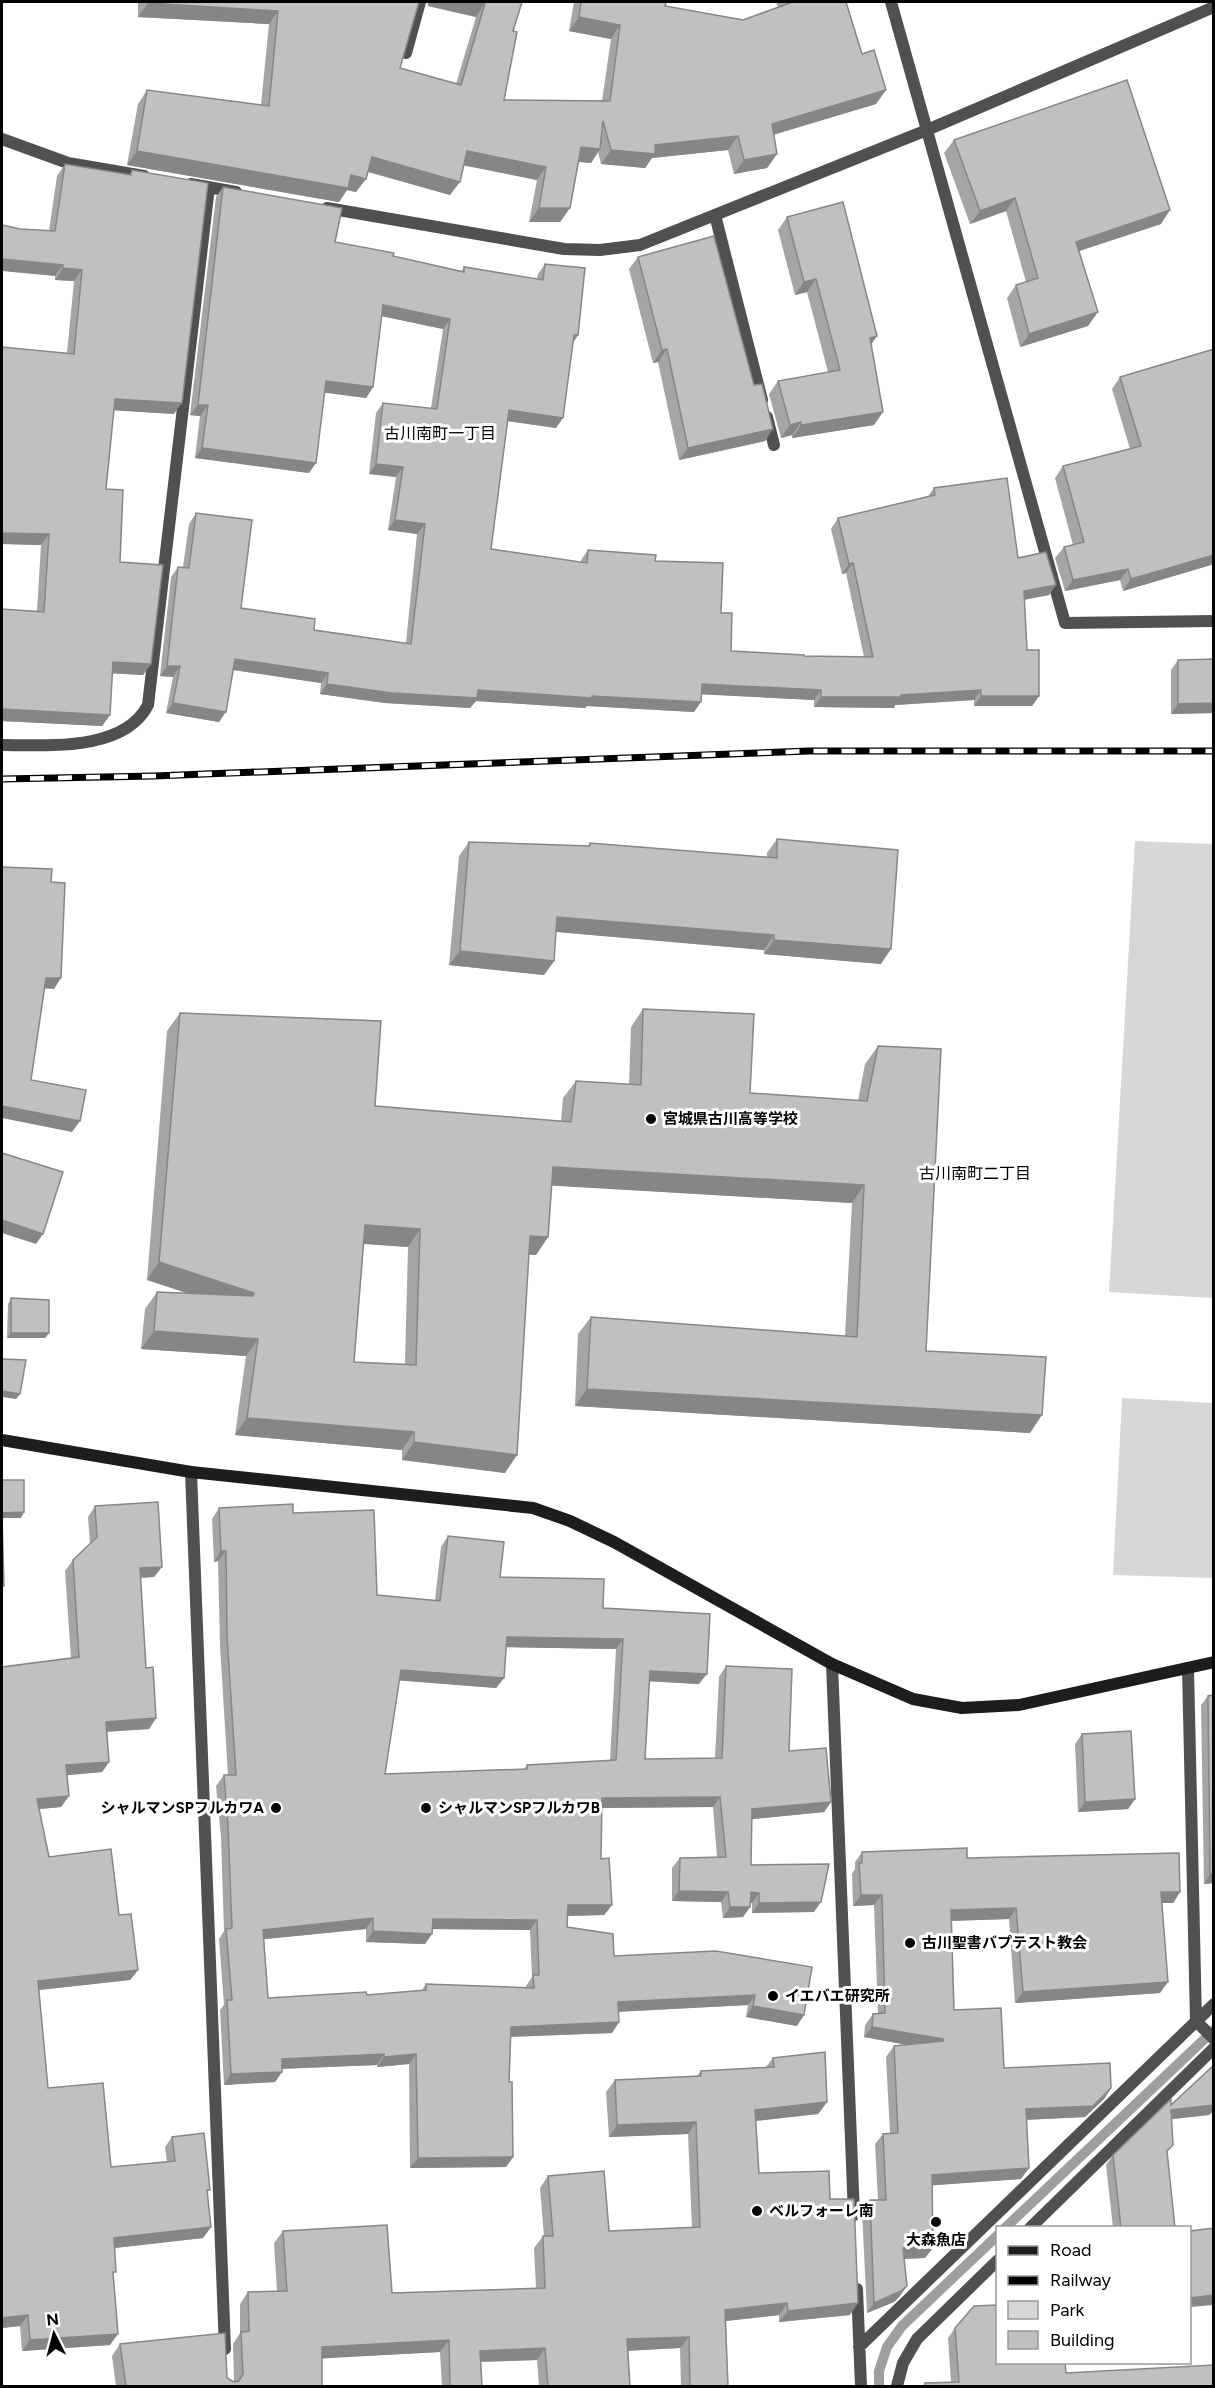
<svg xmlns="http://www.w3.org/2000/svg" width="1215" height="2388" font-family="Figtree,'Noto Sans JP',sans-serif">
<rect width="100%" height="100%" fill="#fff"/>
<path fill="#d7d7d7" d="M1135 841 1213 844V1298L1109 1292Z
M1122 1398 1213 1403V1578L1113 1575Z"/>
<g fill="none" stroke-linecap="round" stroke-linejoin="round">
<path stroke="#9e9e9e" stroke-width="10" d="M1005 2228 1214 2030
M879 2386V2371L887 2347 902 2326 998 2235"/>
<path stroke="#505050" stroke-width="12" d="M715 215 762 400
M767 417 774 445"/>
<path stroke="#505050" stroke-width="12" d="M891 2 1065 623 1214 621
M406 53 420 2
M2 139 68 163 144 176
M191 184 236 192
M327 208 564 249 600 250 640 245 927 130 1214 7
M2 745C46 745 124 752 148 705L209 187
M191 1472 225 2349
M832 1664 854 2215
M1188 1668 1196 2021 1214 2039
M1030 2228 1214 2048
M857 2289 861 2386
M859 2347 1214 2004
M897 2386 903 2363 917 2339 998 2260"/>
<path stroke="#1d1d1d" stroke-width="12" d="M2 1440 191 1472 533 1508 570 1521 614 1542 832 1664 913 1699 962 1708 1019 1705 1214 1662"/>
<defs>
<path id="rail" d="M2 779 154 776 809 751H1214"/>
</defs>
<use href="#rail" stroke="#000" stroke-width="7"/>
<use href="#rail" stroke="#fff" stroke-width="4.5" stroke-dasharray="14" stroke-linecap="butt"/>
</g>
<path fill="#a5a5a5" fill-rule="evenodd" d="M138 2H419L400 68 456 84 476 17 428 6 427 2H522L513 31 504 100 602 101 611 39 569 31 574 2H666L665 6 743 20 778 8 776 2H846L876 104 774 134 777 154 767 168 734 174 728 150 652 158 645 168 601 164 598 152 591 163 579 162 570 208 560 222H529L537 180 463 165 450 195 368 172 356 192 347 190 339 202 127 165 138 104 147 90 261 105 269 24 138 17Z
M954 140 1161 224 1079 251 1088 326 1020 347 1007 298 1016 285 1026 282 1006 211 970 224 944 153Z
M65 164 129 175 132 170 174 414 114 410 106 489 120 562 151 664 143 675 112 673 110 715 102 726 2 721V609L37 611 41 545 2 544V347L67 353 74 281 55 280V276L20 229 49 231 57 176Z
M223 187 335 242 393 256 461 272 464 267 537 279 538 274 545 264 578 335 573 343 556 428 507 421 491 549 581 562V560L588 550 655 561 721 613 731 651 804 656 864 657 846 573 842 574 831 529 838 518 928 496 934 488 1018 558 1049 595 1024 600 1027 650 1039 696 1032 706H974V700L895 705 894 708 814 707V700L702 694 694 712 587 706 585 708 476 701 470 708 385 703 320 694 321 683 233 670 219 722 166 713 173 677 160 676 171 577 178 567H183L189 524 196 513 241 608 314 630 406 643 417 534 388 530 396 477 369 474 376 413 383 403 431 408 443 329 382 316 373 387 366 398 325 392 309 473 195 458 200 416 190 415 216 197Z
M787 217 871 344 874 425 792 438V435L781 438 769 394 778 381 828 372 807 292 795 295 778 230Z
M638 257 754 385 765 441 679 460 658 362 653 363 629 269Z
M1120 377 1211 565 1123 591 1120 580 1065 591 1055 558 1064 547 1073 545 1055 478 1063 466 1130 449 1112 389Z
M1178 660 1213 713 1171 714V670Z
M777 839 881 964 764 954V950L556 932 554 961 544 975 449 965 459 856 469 842 588 846 590 843 767 857V853Z
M643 1009 750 1093 858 1101 865 1064 878 1046 926 1351 1030 1433 575 1406 578 1334 591 1317 845 1336 852 1203 552 1185 548 1237 536 1255 529 1254 505 1473 402 1460V1450L235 1435 246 1356 141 1349 145 1309 157 1292 188 1293 147 1280 167 1031 180 1013 375 1106 561 1121 563 1098 576 1081 629 1084 631 1027ZM364 1244 408 1247 405 1364 354 1362Z
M11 1298 49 1333 45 1338H7L8 1304Z
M95 1506 154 1577 140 1578 146 1668 156 1718 149 1729 107 1732 109 1762 102 1772 67 1775 61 1807 39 1809 49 1857 119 1915 138 1970 130 1980 38 1990 48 2088 111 2167 167 2162 165 2147 172 2137 207 2194 211 2227 203 2238 114 2248 110 2345 22 2351 20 2326 2 2328V1667L71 1658 65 1571 73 1560 90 1544 88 1517Z
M219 1508 293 1513 377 1595 435 1600 441 1547 448 1536 500 1577 603 1608 699 1684 649 1681 645 1759 715 1758 719 1677 726 1666 789 1751 831 1802 824 1812 752 1819 751 1865 814 1912 752 1913V1903H751L750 1907 743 1917 723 1918 721 1902 672 1901V1868L680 1858 717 1857 713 1807 602 1808 601 1859 612 1905 604 1915 568 1916 567 1927 614 1956 716 1951 797 2026 746 2017 748 2005 618 2012 619 2022 612 2033 511 2037 509 2082 513 2157 506 2167 410 2168 409 2064 377 2067V2065L282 2069V2072L275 2082 224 2085 220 2010 224 2005 219 1939 224 1931 221 1837 216 1786 224 1775H228L220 1646 218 1561 214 1562 212 1519ZM506 1647 616 1649 610 1761 527 1765 524 1769 385 1774 399 1680 496 1688 504 1678ZM366 1929V1942L425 1944 433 1929 530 1930 532 1977 526 1986V1988L426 1984 422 1990 367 1995 268 1998 264 1939Z
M1214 1695V1883L1204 1884 1201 1705 1208 1696Z
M1082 1734 1135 1799 1128 1809 1078 1812 1075 1744Z
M862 1852 967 1858 1180 1892 1173 1903H1162L1160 1993 1015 2003 1009 1919 952 1921 954 2010 1004 2068 1111 2088 1104 2099 1085 2117 1027 2120 1021 2179 932 2185 925 2258 904 2259 907 2286 899 2297 894 2302 867 2313 862 2211 870 2200H878L875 2144 883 2134 890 2133 886 2057 894 2046 907 2045 864 2037 865 2025 873 2014H878L874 1905 853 1906 852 1874 855 1869V1862Z
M773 2058 827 2102 818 2114 756 2121 759 2173 830 2199 850 2315 779 2322V2315L726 2321 728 2386H681L680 2348 628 2351 630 2386H539L537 2360 481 2362 482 2386H442L440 2352 322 2358V2386H116L112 2356 120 2344 227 2378 234 2382 233 2344 240 2333V2304L248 2292 277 2291 274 2243 283 2231 392 2293 536 2288 534 2248 543 2236H544L540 2188 548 2176 609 2231 692 2228 688 2134 609 2137 606 2092 615 2080 697 2076 701 2071 766 2067Z
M1171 2105 1209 2115 1172 2119 1167 2153 1175 2228H1113L1106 2165 1113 2155Z
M955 2328 1066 2373 1214 2386H923L925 2383 951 2382 948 2338Z"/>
<path fill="#868686" d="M430 2H479L485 3 476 17 428 6Z
M148 3 278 11 269 24 138 17Z
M579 17 620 25 611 39 569 31Z
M886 90 876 104 763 138 772 124Z
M738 136 728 150 652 158 645 168 601 164 611 150Z
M581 147 600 149 591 163 572 161Z
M137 151 351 175 366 179 356 192 347 190 339 202 127 165Z
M467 151 546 167 537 180 457 164Z
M777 154 767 168 734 174 744 160Z
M372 157 460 182 450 195 362 170Z
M1015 198 1006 211 970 224 980 211Z
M539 208H570L560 222H529Z
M1170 210 1161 224 1067 255 1076 242Z
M2 259 63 265 55 276 2 271Z
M63 268 82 270 74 281 55 280Z
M816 279 807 292 795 295 804 282Z
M383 305 450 319 443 329 376 315Z
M1098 312 1088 326 1020 347 1029 334Z
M574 335H578L571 345Z
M877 336 868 349 870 338Z
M667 349 658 362 653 363 662 350Z
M326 381 373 387 366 398 319 392Z
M115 399 182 403 174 414 108 410Z
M198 405H208L200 416 190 415Z
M509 410 563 418 556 428 502 420Z
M883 412 874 425 792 438 801 425Z
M801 422 792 435 781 438 790 425Z
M773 429 765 441 679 460 688 448Z
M202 448 316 463 309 473 195 458Z
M376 464 403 467 396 477 369 474Z
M395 520 425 524 417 534 388 530Z
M2 533 49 534 41 545 2 544Z
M1214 555V562L1211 565 1123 591 1131 579Z
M853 563 846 573 842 574 849 564Z
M1128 569 1120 580 1065 591 1073 580Z
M1056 585 1049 595 1017 601 1024 591Z
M235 659 328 673 321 683 228 669Z
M113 662 151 664 143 675 105 673Z
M167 666H180L173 677 160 676Z
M327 684 592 696 701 702 694 712 587 706 585 708 476 701 470 708 385 703 320 694Z
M702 684 821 690 814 700 695 694Z
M981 690 974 700 895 705 894 708 814 707 821 697 901 695Z
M981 696H1039L1032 706H974Z
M173 703 226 712 219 722 166 713Z
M1214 703V713L1171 714 1178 704Z
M2 709 110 715 102 726 2 721Z
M557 917 774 935 764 950 546 931Z
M774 940 891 949 881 964 764 954Z
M460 951 554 961 544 975 449 965Z
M46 978H61L54 989 38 988Z
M2 1106 80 1121 72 1132 2 1118Z
M553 1167 864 1185 852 1203 541 1185Z
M2 1220 43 1234 36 1244 2 1233Z
M365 1225 420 1229 408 1247 353 1243Z
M530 1236 548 1237 536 1255 518 1254Z
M159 1262 254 1293 241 1311 147 1280Z
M154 1331 258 1339 246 1356 141 1349Z
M11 1333H49L45 1338H7Z
M587 1389 1042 1415 1030 1433 575 1406Z
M2 1391 20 1394 16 1399 2 1397Z
M247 1418 414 1432 402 1450 235 1435Z
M414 1442 517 1455 505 1473 402 1460Z
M24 1512 21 1518H2V1513Z
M221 1551H226L218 1561 214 1562Z
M162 1567 154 1577 132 1578 140 1568Z
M507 1637 623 1639 616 1649 500 1647Z
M401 1670 504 1678 496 1688 393 1680Z
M650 1671 707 1674 699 1684 642 1681Z
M156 1718 149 1729 98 1732 106 1722Z
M109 1762 102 1772 58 1776 66 1765Z
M69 1796 61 1807 30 1810 37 1799Z
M720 1797 713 1807 595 1808 602 1798Z
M1135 1799 1128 1809 1078 1812 1085 1802Z
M831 1802 824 1812 745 1820 752 1809Z
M1210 1874H1214V1883L1204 1884Z
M679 1891 728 1892 721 1902 672 1901Z
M751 1892 759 1893 752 1903H744Z
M1161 1892H1180L1173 1903H1154Z
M861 1895H882L874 1905 853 1906Z
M821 1902 814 1912 752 1913 759 1903Z
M568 1905H612L604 1915 561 1916Z
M730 1907H750L743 1917 723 1918Z
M1016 1908 1009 1919 944 1921 951 1910Z
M373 1918 366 1929 256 1940 263 1930Z
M433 1919 537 1920 530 1930 426 1929Z
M373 1931 432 1934 425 1944 366 1942Z
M138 1970 130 1980 30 1991 38 1981Z
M1168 1982 1160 1993 1015 2003 1023 1992Z
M755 1995 748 2005 611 2012 618 2002Z
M753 2006 804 2015 797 2026 746 2017Z
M619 2022 612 2033 504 2037 511 2027Z
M872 2027 943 2039 936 2050 864 2037Z
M384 2054 377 2065 274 2069 282 2059Z
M416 2054 409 2064 377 2067 384 2057Z
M282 2072 275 2082 224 2085 231 2074Z
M1111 2088 1104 2099 1085 2117 1019 2120 1026 2109Z
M827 2102 818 2114 747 2122 755 2110Z
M1214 2105V2111L1209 2115 1164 2120 1171 2110Z
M696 2122 688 2134 609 2137 617 2125Z
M513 2157 506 2167 410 2168 418 2158Z
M1029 2168 1021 2179 924 2186 932 2175Z
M211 2227 203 2238 106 2249 114 2238Z
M903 2248H933L925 2258 896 2259Z
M907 2286 899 2297 894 2302 867 2313 874 2303Z
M1214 2295V2305L1190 2307V2298Z
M787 2303 779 2315 717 2322 725 2310Z
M858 2303 850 2315 779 2322 788 2311Z
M28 2315 20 2326 2 2328V2318Z
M118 2334 110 2345 22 2351 30 2340Z
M689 2337 680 2348 618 2351 627 2339Z
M449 2340 440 2352 313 2359 322 2347Z
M545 2348 537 2360 472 2362 480 2351Z"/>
<path fill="#c0c0c0" stroke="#868686" stroke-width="1.5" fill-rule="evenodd" d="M148 2H419L400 68 461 85 485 3 479 2H522L513 31 517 32 504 100 610 101 620 25 579 17 581 2H666L665 6 743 20 790 3V2H846L862 54 874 50 886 90 772 124 777 154 744 160 738 136 655 145V154L611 150 603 121 600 149 581 147 570 208H539L546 167 467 151 460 182 372 157 366 179 351 175 348 188 137 151 147 90 269 106 278 11 148 3Z
M1127 80 1170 210 1076 242 1098 312 1029 334 1016 285 1038 278 1015 198 980 211 954 140Z
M65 164 131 175 132 170 208 183 182 403 115 399 106 489 123 490 120 562 163 565 151 664 113 662 110 715 2 709V609L44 612 49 534 2 533V347L74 354 82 270 63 268V265L2 259V225L20 229 55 231Z
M223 187 342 208 335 242 394 253 393 256 464 272V267L543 280 545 264 585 268 578 335H574L563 418 509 410 491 549 587 563 588 550 656 555 655 561 723 563 721 613H732L731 651 804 655V656L873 657 853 563 849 564 838 518 935 495 934 488 1007 478 1018 558 1046 552 1056 585 1024 591 1027 650H1039V696H981V690L901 695V697H821V690L702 684 701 702 592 696V698L478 690 477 698 392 693 327 684 328 673 235 659 226 712 173 703 180 666H167L178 567 189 568 196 513 252 520 241 608 315 619 314 630 411 644 425 524 395 520 403 467 376 464 383 403 437 409 450 319 383 305 373 387 326 381 316 463 202 448 208 405H198Z
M843 202 877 336 870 338 883 412 801 425V422L790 425 778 381 840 370 816 279 804 282 787 217Z
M714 236 754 385 762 384 773 429 688 448 667 349 662 350 638 257Z
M1214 349V555L1131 579 1128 569 1073 580 1064 547 1084 542 1063 466 1141 446 1120 377Z
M1214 659V703L1178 704V660Z
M777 839 898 850 891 949 774 940V935L557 917 554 961 460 951 469 842 590 846V843L777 858Z
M2 867 52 869 51 882 65 883 61 978H46L31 1080 86 1090 80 1121 2 1106Z
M643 1009 754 1014 750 1093 867 1101 878 1046 941 1049 926 1351 1046 1357 1042 1415 587 1389 591 1317 857 1337 864 1185 553 1167 548 1237 530 1236 517 1455 414 1442V1432L247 1418 258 1339 154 1331 157 1292 253 1296 254 1293 159 1262 180 1013 381 1021 375 1106 571 1122 576 1081 641 1085ZM365 1225 420 1229 416 1365 354 1362Z
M2 1153 63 1172 43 1234 2 1220Z
M11 1298 49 1300V1333H11Z
M2 1359 26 1360 20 1394 2 1391Z
M2 1480H24V1512L2 1513Z
M158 1502 162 1567 140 1568 146 1668 153 1667 156 1718 106 1722 109 1762 66 1765 69 1796 37 1799 49 1857 111 1849 119 1915 131 1914 138 1970 38 1981 48 2088 103 2083 111 2167 175 2161 172 2137 204 2133 210 2190H207L211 2227 114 2238 116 2272H113L118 2334 30 2340 28 2315 2 2318V1667L79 1657 73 1560 97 1537 95 1506Z
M293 1504V1513L374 1510 377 1595 440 1601 448 1536 504 1542 500 1577 604 1579 603 1608 710 1614 707 1674 650 1671 645 1759 722 1758 726 1666 792 1669 789 1751 826 1748 831 1802 752 1809 751 1865 829 1864 821 1902 759 1903V1893L751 1892 750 1907H730L728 1892 679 1891 680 1858 726 1857 720 1797 602 1798 601 1859 609 1858 612 1905H568L567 1927 613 1934 614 1956 716 1951 812 1967 804 2015 753 2006 755 1995 618 2002 619 2022 511 2027 509 2082H512L513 2157 418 2158 416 2054 384 2057V2054L282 2059V2072L231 2074 227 2000H232L226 1929 232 1928 228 1826 224 1775H236L227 1636 226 1551H221L219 1508ZM507 1637 623 1639 616 1760 527 1765V1769L385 1774 401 1670 504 1678ZM373 1918V1931L432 1934 433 1919 537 1920 539 1975H533L534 1988 426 1984V1990L367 1995 366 1992 268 1998 263 1930Z
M2 1518 4 1586H2Z
M1214 1695V1874H1210L1208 1696Z
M1131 1731 1135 1799 1085 1802 1082 1734Z
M967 1848V1858L1179 1853 1180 1892H1161L1168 1982 1023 1992 1016 1908 951 1910 954 2010 1001 2008 1004 2068 1110 2063 1111 2088 1093 2106 1026 2109 1029 2168 932 2175 933 2248H903L907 2286 901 2291 874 2303 870 2200H886L883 2134 898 2133 894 2046 943 2041V2039L872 2027 873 2014 885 2013 882 1895H861L859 1863H862V1852Z
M825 2052 827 2102 755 2110 759 2173 829 2171 830 2199H854L858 2303 788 2311 787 2303 725 2310 728 2386H690L689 2337 627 2339 630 2386H548L545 2348 480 2351 482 2386H450L449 2340 322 2347V2386H126L120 2344 225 2333 227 2378 234 2382 239 2381 243 2374 241 2332 249 2331 248 2292 287 2291 283 2231 387 2225 392 2293 545 2288 543 2236H553L548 2176 604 2171 609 2231 700 2227 696 2122 617 2125 615 2080 701 2076V2071L774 2067 773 2058Z
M1214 2065V2105L1171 2110 1173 2145 1167 2151 1175 2228H1121L1113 2155 1171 2099V2105Z
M1214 2228V2295L1190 2298V2231Z
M998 2305V2362H1065L1066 2373 1214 2365V2386H925V2383L959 2382 955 2328 974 2306Z"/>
<g fill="#000" stroke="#fff" stroke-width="2">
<circle cx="651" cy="1119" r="6"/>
<circle cx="276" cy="1808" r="6"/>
<circle cx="426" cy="1808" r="6"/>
<circle cx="910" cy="1943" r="6"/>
<circle cx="773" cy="1996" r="6"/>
<circle cx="757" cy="2211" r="6"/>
<circle cx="936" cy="2222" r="6"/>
</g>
<g text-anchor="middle" stroke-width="6" stroke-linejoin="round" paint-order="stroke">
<g font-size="15" font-weight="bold" fill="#000" stroke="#fff" text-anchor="start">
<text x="663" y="1124">宮城県古川高等学校</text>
<text x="264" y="1813" text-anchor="end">シャルマンSPフルカワA</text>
<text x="438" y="1813">シャルマンSPフルカワB</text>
<text x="922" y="1948">古川聖書バプテスト教会</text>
<text x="785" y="2001">イエバエ研究所</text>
<text x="769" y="2216">ベルフォーレ南</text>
<text x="936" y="2245" text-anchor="middle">大森魚店</text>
</g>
<g font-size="16" fill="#000" stroke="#fff">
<text x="440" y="439">古川南町一丁目</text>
<text x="975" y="1179">古川南町二丁目</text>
</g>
</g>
<rect width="1215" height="2388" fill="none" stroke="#000000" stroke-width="6"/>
<rect x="996" y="2226" width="195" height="138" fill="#ffffff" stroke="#999999" stroke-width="1.5"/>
<rect x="1008" y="2246" width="30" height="9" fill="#1d1d1d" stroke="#999999" stroke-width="1.5"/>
<text x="1050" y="2256" font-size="18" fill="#000000">Road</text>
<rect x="1008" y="2276" width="30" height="9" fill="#000000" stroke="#999999" stroke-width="1.5"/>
<text x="1050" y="2286" font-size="18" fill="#000000">Railway</text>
<rect x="1008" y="2301" width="30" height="18" fill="#d7d7d7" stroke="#999999" stroke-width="1.5"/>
<text x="1050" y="2316" font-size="18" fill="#000000">Park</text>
<rect x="1008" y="2331" width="30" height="18" fill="#c0c0c0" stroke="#999999" stroke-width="1.5"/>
<text x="1050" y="2346" font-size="18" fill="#000000">Building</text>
<g transform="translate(54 2334) rotate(354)" stroke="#ffffff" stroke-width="4.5" paint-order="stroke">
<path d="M0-4.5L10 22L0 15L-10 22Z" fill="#000000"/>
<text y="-9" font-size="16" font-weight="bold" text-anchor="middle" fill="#000000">N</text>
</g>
</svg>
